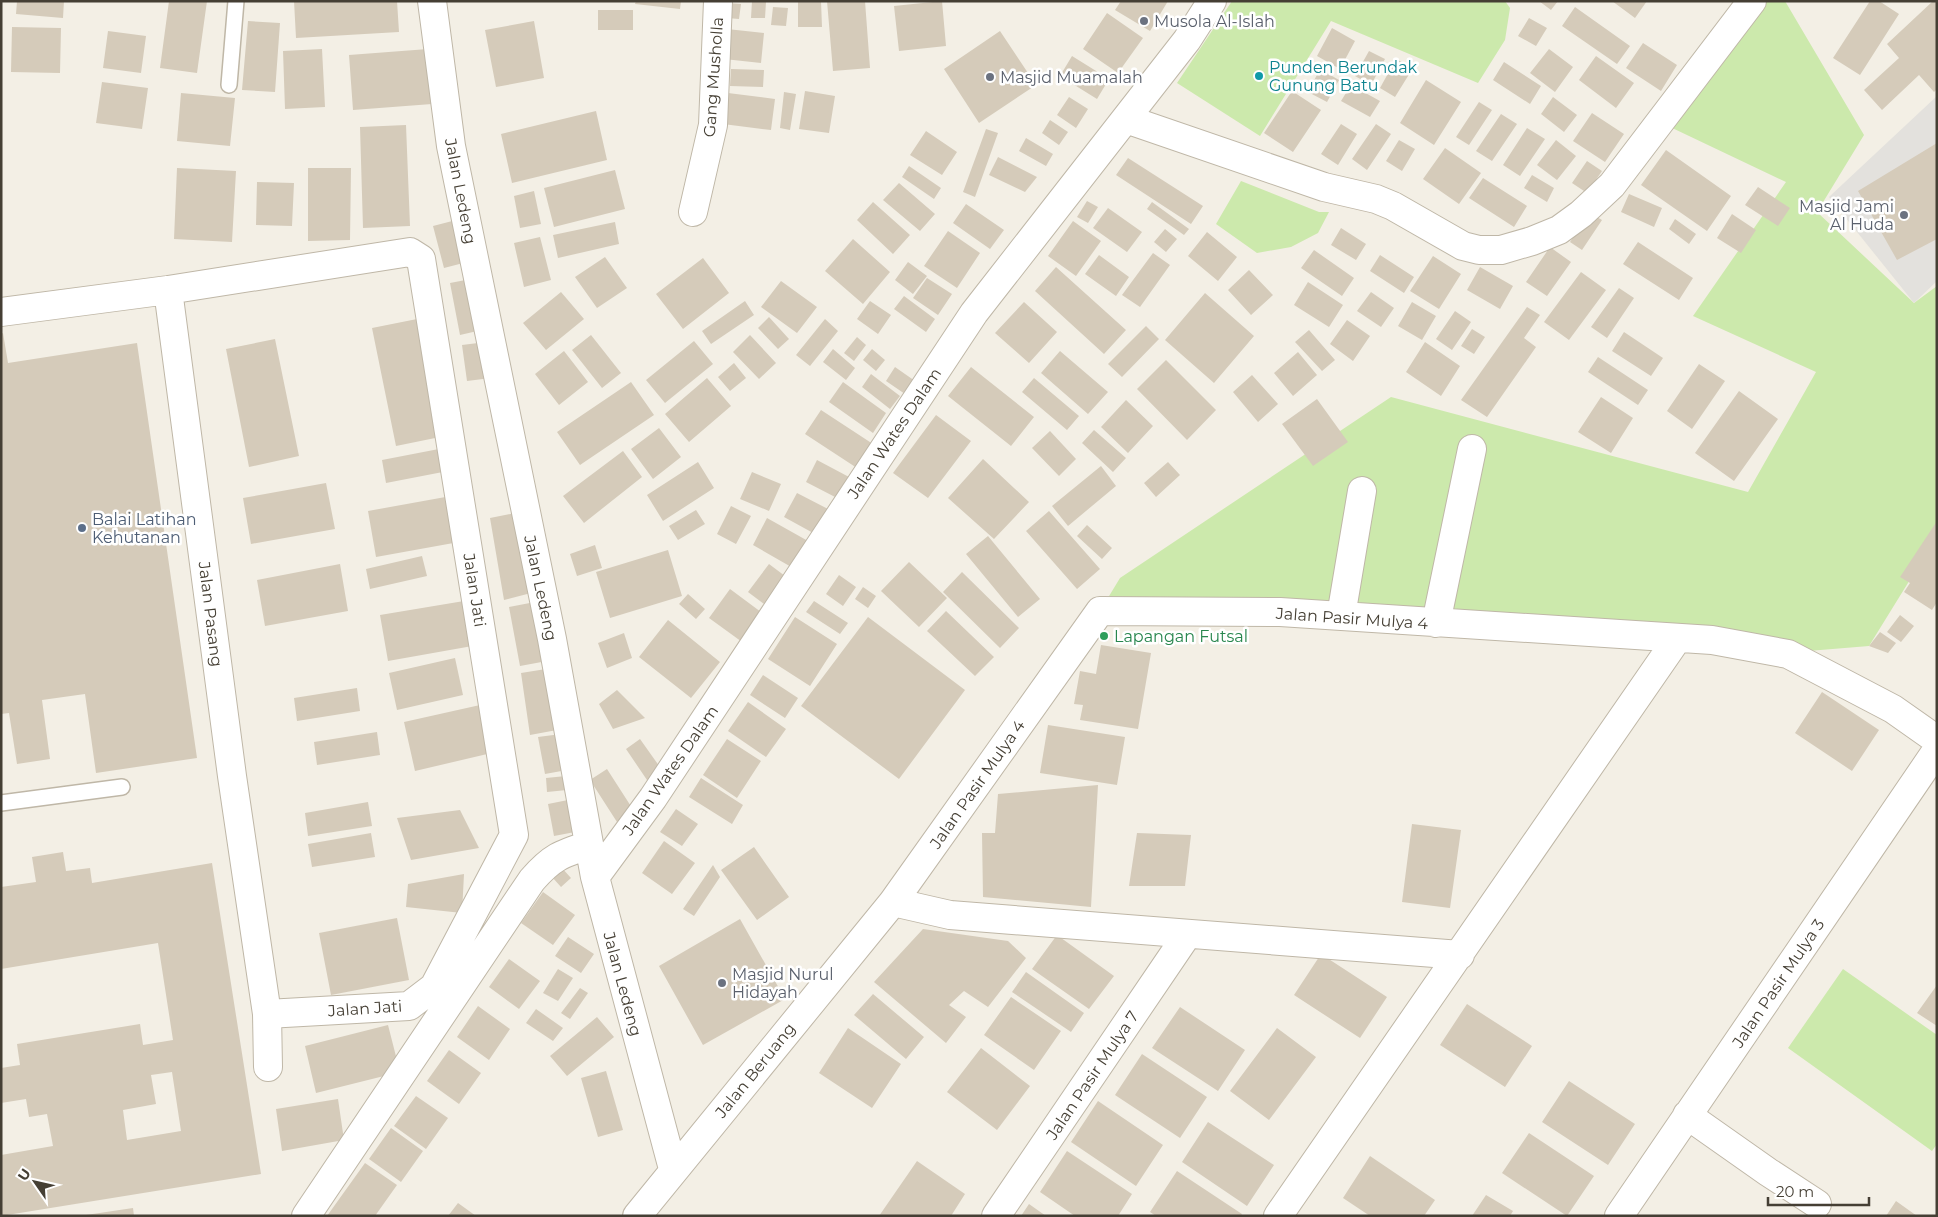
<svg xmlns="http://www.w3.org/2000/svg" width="1938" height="1217" font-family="Montserrat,sans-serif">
<rect width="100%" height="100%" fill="#f3efe5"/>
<path fill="#cce9ac" d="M1232 1H1505L1510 8 1505 40 1478 83 1331 21 1260 136 1177 83Z
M1754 1H1785L1864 135 1817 212 1914 303 1937 286V536L1869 646 1784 653 1100 611 1120 578 1391 397 1748 492 1816 372 1693 316 1786 182 1668 126Z
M1241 181 1319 212H1329L1318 233 1291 247 1257 253 1216 224Z
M1843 969 1937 1035V1144L1932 1151 1788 1048Z"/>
<path fill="#e3e1dd" d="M1937 96V281L1914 303 1829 197Z"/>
<path fill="#d5cbba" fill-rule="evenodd" d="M17 1H64L63 18 16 14Z
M169 1H207L197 73 160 68Z
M294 1H397L399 32 296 38Z
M636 1H681L680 9 635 4Z
M752 1 766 2 765 18H751Z
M798 1H821L822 27H798Z
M827 1H865L870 68 833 71Z
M942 1 946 46 899 51 894 6Z
M1121 1H1168L1150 31 1115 10Z
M1539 1H1558L1551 10Z
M1612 1H1647L1635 18Z
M1870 1H1879L1899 14 1860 75 1833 58Z
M1933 1H1937V89L1934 92 1919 75 1882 110 1864 90 1899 58 1887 44Z
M728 3 741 4 739 19 727 18Z
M773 7 788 8 786 26 771 25Z
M1575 7 1630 46 1617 64 1562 26Z
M598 10H633V30H598Z
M1107 13 1143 38 1118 73 1083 49Z
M1529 18 1547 28 1536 46 1518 36Z
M248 21 280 23 275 92 242 90Z
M534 21 544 78 496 87 485 30Z
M12 27 61 28 60 73 11 72Z
M1332 28 1355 41 1340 69 1317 56Z
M727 29 764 33 761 63 724 59Z
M108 31 146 36 141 73 103 68Z
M1000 31 1036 85 979 123 944 69Z
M1643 43 1677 65 1661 91 1626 68Z
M322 49 325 107 285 109 283 51Z
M428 49 432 104 353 110 349 55Z
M1549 49 1573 67 1555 92 1530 73Z
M1369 51 1385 59 1371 85 1355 76Z
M1072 56 1109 79 1097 99 1060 76Z
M1596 56 1634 83 1616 108 1579 80Z
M1396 59 1413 68 1395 97 1380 88Z
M1504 62 1541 86 1530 104 1493 80Z
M731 69 764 70 763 87 730 86Z
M1320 69 1339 80 1327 102 1308 92Z
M1426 80 1461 102 1434 145 1400 123Z
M102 82 148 88 142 129 96 123Z
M1351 85 1380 101 1370 117 1341 101Z
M805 91 835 96 829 133 799 129Z
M1292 91 1321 110 1293 152 1264 133Z
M784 92 796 94 790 130 780 128Z
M181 93 235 98 230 146 177 141Z
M728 93 775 99 771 130 723 124Z
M1069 97 1088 109 1076 128 1057 115Z
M1553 97 1577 115 1564 132 1541 114Z
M1479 102 1492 110 1469 145 1456 137Z
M596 111 607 160 512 183 501 134Z
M1592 113 1624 134 1605 162 1573 141Z
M1501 114 1517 124 1492 161 1476 151Z
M1050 120 1068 132 1059 145 1042 133Z
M1341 124 1357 134 1338 165 1321 154Z
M1376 124 1391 134 1367 170 1352 159Z
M406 125 410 226 363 228 360 127Z
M1527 128 1545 139 1520 176 1503 165Z
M986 129 998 133 975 197 963 192Z
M926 131 957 152 942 175 910 155Z
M1026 138 1053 154 1046 166 1019 151Z
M1399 140 1415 149 1402 171 1386 161Z
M1556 140 1576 156 1557 180 1537 165Z
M1937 143V239L1897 260 1858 191Z
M1445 148 1481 173 1459 204 1423 179Z
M1666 150 1731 196 1707 231 1641 185Z
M998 157 1037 177 1025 192 989 175Z
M1128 158 1203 206 1191 224 1116 175Z
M1587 161 1602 171 1587 193 1572 183Z
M909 166 941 188 934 199 902 177Z
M177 168 236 171 232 242 174 239Z
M308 168H351L350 240 308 241Z
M615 170 625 209 554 227 544 188Z
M1532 175 1554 188 1547 202 1524 188Z
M1483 178 1527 206 1514 227 1469 198Z
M257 182 294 183 292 226 256 225Z
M899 183 935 214 920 231 883 200Z
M1758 187 1790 208 1778 226 1745 205Z
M534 191 541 224 520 228 514 196Z
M1629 194 1662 208 1654 227 1621 212Z
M1087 201 1098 207 1088 223 1077 217Z
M873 202 910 235 893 254 857 220Z
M1152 202 1189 229 1184 235 1147 209Z
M966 204 1004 230 990 249 953 223Z
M1108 208 1142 232 1127 252 1093 228Z
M1590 213 1602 220 1582 250 1570 242Z
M1732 214 1756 230 1741 253 1717 238Z
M460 219 471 261 444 268 433 226Z
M1675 219 1696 234 1689 244 1669 229Z
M1073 221 1101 241 1076 276 1048 256Z
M615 222 619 244 558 258 553 235Z
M1341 228 1366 244 1356 260 1331 245Z
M1165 229 1177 239 1166 252 1154 242Z
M948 231 980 253 957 288 924 266Z
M1207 232 1237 257 1218 281 1188 256Z
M540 237 551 280 524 287 514 243Z
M853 239 890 272 863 304 825 271Z
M1638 242 1693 278 1679 300 1623 264Z
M1550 247 1571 262 1547 296 1526 282Z
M1314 250 1354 278 1342 296 1301 268Z
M1153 253 1170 265 1140 307 1122 295Z
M1099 255 1129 277 1116 296 1085 274Z
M1380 255 1414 277 1404 293 1370 271Z
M1433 256 1461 274 1439 309 1410 291Z
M605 257 627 288 597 308 575 277Z
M703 258 729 293 683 329 656 294Z
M908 262 927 276 913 294 895 280Z
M1056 267 1126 330 1104 354 1035 291Z
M1480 267 1513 286 1500 309 1467 290Z
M1249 270 1273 295 1251 315 1228 290Z
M1581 272 1606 290 1569 340 1544 322Z
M476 278 486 329 460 335 450 283Z
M927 278 952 294 938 315 913 298Z
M781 281 817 307 797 333 761 307Z
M1308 282 1343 305 1329 327 1294 305Z
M1619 288 1634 298 1607 338 1591 327Z
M561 292 584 319 546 350 523 323Z
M1371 292 1394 308 1381 327 1357 311Z
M1205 293 1254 336 1214 383 1165 340Z
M904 296 935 319 926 332 894 309Z
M745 301 754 315 711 344 702 331Z
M870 301 891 315 878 334 857 319Z
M1024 302 1057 332 1029 363 995 333Z
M1412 302 1436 316 1422 340 1398 326Z
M1527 307 1540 315 1524 338 1536 347 1487 417 1461 400Z
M1455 311 1471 322 1452 350 1436 339Z
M769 317 789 339 778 349 758 328Z
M422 318 445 436 396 446 372 328Z
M825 319 838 331 810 366 796 355Z
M1347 320 1370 336 1353 361 1330 344Z
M1146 326 1159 339 1122 377 1108 364Z
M1472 329 1485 337 1474 354 1461 346Z
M1309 330 1335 360 1322 371 1295 342Z
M1624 332 1663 358 1651 376 1612 351Z
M3 333 8 363 137 343 197 758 96 773 85 694 42 700 50 759 17 764 9 713 1 714V334Z
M591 335 621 373 602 388 572 350Z
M750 335 776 363 759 379 733 352Z
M857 337 866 345 854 361 844 353Z
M275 339 299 456 249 467 226 349Z
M694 341 713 364 665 403 646 380Z
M486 342 491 378 467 381 462 345Z
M1425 342 1460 366 1441 396 1406 372Z
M833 349 855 368 846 380 823 362Z
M872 349 885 360 876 371 863 360Z
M564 351 588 382 559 405 535 374Z
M1060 351 1108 392 1088 414 1041 373Z
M1298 352 1317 375 1293 396 1274 373Z
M1598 357 1648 390 1638 405 1588 372Z
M1166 360 1216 410 1187 440 1137 389Z
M734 363 746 378 730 391 718 377Z
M1699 364 1725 381 1692 429 1667 411Z
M895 367 915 381 905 394 886 381Z
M971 367 1034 417 1011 446 948 396Z
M871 374 900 396 890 409 862 387Z
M1252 375 1278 404 1258 422 1233 392Z
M707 378 731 406 689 442 665 414Z
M1034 378 1079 416 1067 430 1022 392Z
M631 382 654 415 580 465 557 432Z
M843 382 886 413 873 433 829 402Z
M1739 391 1778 419 1734 481 1695 453Z
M1601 397 1633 418 1611 453 1578 432Z
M1317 399 1348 442 1313 466 1282 424Z
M1126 400 1153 426 1128 453 1101 427Z
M821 410 876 446 860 470 805 434Z
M936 415 971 441 928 498 893 473Z
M659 428 681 457 653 479 631 449Z
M1094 430 1126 458 1113 472 1082 443Z
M1050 431 1076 459 1059 476 1032 448Z
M444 448 448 471 386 483 382 460Z
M623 451 642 477 584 523 563 496Z
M983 459 1029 502 994 539 948 498Z
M817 460 849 477 837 498 806 482Z
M698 462 714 488 663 521 647 495Z
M1168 462 1180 475 1156 497 1144 483Z
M1101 466 1116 486 1068 526 1052 506Z
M752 472 781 484 769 511 740 499Z
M326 483 335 529 251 544 243 498Z
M797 493 828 509 815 534 784 517Z
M451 496 459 542 376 557 368 511Z
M731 506 751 516 736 544 717 534Z
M696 510 705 524 678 540 669 526Z
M1049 511 1100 569 1077 589 1026 531Z
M515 513 531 593 504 600 490 518Z
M767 518 808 541 793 568 753 545Z
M1937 521V602L1932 610 1904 592 1910 583 1900 577Z
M1087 525 1112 548 1102 559 1077 536Z
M988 536 1040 599 1018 617 966 554Z
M595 545 602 568 577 576 570 554Z
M668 550 682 596 610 618 596 572Z
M422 556 427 576 370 589 366 569Z
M909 562 947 598 919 627 881 591Z
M340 564 348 611 265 626 257 580Z
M769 564 793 582 772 610 748 592Z
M962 572 1019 628 1000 648 943 592Z
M839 575 856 587 843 606 826 594Z
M863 587 876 596 868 608 855 599Z
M730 589 769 618 749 647 709 618Z
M688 594 705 609 696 619 679 604Z
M470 600 478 645 388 661 380 615Z
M814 601 848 623 840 634 806 612Z
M535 602 547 661 520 666 509 607Z
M946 611 994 657 975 676 927 631Z
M1900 615 1914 626 1901 642 1887 632Z
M795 617 837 644 810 686 768 659Z
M868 617 965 690 899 779 801 706Z
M668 620 720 662 691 698 639 657Z
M1880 632 1896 643 1888 653 1869 646Z
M624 633 632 658 607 668 598 643Z
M1101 645 1151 653 1138 729 1080 720 1083 705 1074 704 1080 671 1096 674Z
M455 658 463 695 397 710 389 673Z
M546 669 557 730 530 735 521 673Z
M763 675 798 698 785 718 750 695Z
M357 688 360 711 297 721 294 698Z
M617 690 645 718 613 729 599 704Z
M1822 692 1879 730 1852 771 1795 733Z
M748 702 786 729 766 757 728 731Z
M489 703 500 751 415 771 404 722Z
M1048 725 1125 737 1117 785 1040 773Z
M377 732 380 755 317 765 314 742Z
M561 734 567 770 545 774 538 737Z
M640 739 662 770 647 780 626 749Z
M727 739 761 761 737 798 703 775Z
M607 769 634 811 617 822 590 780Z
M566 776 567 790 547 792 546 778Z
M701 778 743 805 732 824 689 797Z
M1098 785 1091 907 983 897 982 833H995L998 794Z
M568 800 575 832 554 836 548 804Z
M368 802 372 826 308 836 305 813Z
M676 809 698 824 682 846 660 832Z
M460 810 479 848 411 860 397 818Z
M1412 824 1461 830 1450 908 1402 902Z
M371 833 375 857 312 867 308 844Z
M1137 833 1191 835 1185 886H1129Z
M664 841 695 863 672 894 642 873Z
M754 847 789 897 757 920 721 870Z
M63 852 66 871 90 868 92 883 212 863 261 1174 1 1216V1155L53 1146 47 1114 29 1117 26 1099 1 1103V1068L20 1065 17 1044 140 1024 143 1045 173 1040 158 943 1 969V887L36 882 32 857ZM172 1072 181 1131 127 1140 123 1110 156 1104 151 1075Z
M713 865 720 877 694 916 683 909Z
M561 867 571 878 561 887 552 877Z
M464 874 462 913 406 907 408 884Z
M543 892 575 915 553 945 521 923Z
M397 918 409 980 331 995 319 933Z
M740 919 785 999 703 1045 659 966Z
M923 929 1008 941 1026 958 988 1007 964 991 949 1005 966 1017 946 1043 874 982Z
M1057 935 1114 976 1089 1009 1032 969Z
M568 937 594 954 581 973 555 956Z
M1321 954 1387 997 1360 1038 1294 995Z
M509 959 540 981 519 1009 489 987Z
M558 969 573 978 558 1001 543 993Z
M1026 972 1084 1013 1071 1032 1012 992Z
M1937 985V1026L1917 1013Z
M580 988 588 993 570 1019 561 1013Z
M873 994 924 1037 906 1059 854 1015Z
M1011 997 1061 1031 1034 1070 984 1035Z
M1467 1004 1532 1046 1505 1087 1440 1045Z
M478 1006 510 1029 489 1060 457 1037Z
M1180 1007 1245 1050 1218 1091 1152 1048Z
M536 1009 563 1028 553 1041 526 1023Z
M597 1017 614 1037 567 1076 550 1056Z
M388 1025 400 1072 316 1093 305 1046Z
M848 1028 901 1064 872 1108 819 1073Z
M1277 1028 1316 1057 1269 1120 1230 1091Z
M981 1048 1030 1086 997 1130 947 1092Z
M449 1050 481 1073 459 1104 427 1081Z
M1142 1054 1207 1097 1180 1138 1115 1095Z
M606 1071 623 1130 598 1137 581 1078Z
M1569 1081 1635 1124 1608 1165 1542 1122Z
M416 1096 448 1118 426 1149 394 1126Z
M338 1099 344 1140 282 1151 276 1109Z
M1098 1101 1163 1145 1136 1186 1071 1142Z
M1208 1122 1274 1165 1247 1206 1182 1162Z
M391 1128 423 1151 401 1182 369 1159Z
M1529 1133 1594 1176 1567 1216 1502 1173Z
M1067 1151 1132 1194 1118 1216H1075L1040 1192Z
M1370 1156 1435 1200 1424 1216H1370L1343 1198Z
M917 1161 965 1194 951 1216H879Z
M365 1163 397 1185 375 1216H327Z
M1177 1171 1242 1214 1241 1216H1156L1150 1212Z
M1486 1195 1513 1211 1510 1216H1472Z
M1896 1201 1917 1216H1886Z
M458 1203 476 1216H448Z
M1029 1204 1046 1216H1021Z
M133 1208 134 1216H86V1215Z"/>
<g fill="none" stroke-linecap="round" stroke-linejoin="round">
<defs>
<path id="lane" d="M229 85 236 1
M1 803 122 787"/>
<path id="street" d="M432 1 451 146 552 639 595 877 673 1169
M1126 119 1324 187 1376 199 1393 206 1463 246 1479 250H1501L1532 241 1559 230 1581 214 1612 185 1752 1
M693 212 713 125 718 1
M168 290 232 776 267 1014 268 1067
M1 312 168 290 410 252 421 259 514 835 434 987 409 1006 267 1014
M1341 616 1362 491
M1436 623 1472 449
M595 877 653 798 974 313 1187 40 1212 1
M893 902 950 915 1460 955
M1687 1115 1768 1172 1817 1204
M306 1216 532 880C552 857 561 854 589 845
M637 1216 893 902 1100 611 1280 612 1712 640 1788 654 1893 709 1937 740
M996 1216 1187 935
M1278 1216 1677 639
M1619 1216 1937 750"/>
</defs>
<use href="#lane" stroke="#bfb7a7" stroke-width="18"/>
<use href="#street" stroke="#bfb7a7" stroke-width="30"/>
<use href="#lane" stroke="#fff" stroke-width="15"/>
<use href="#street" stroke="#fff" stroke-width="28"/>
</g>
<g fill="#6b7280" stroke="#fff" stroke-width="2">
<circle cx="1144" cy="21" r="5"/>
<circle cx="990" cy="77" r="5"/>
<circle cx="1904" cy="215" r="5"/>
<circle cx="722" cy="983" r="5"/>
</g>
<circle fill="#0f9aa8" stroke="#fff" stroke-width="2" cx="1259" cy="76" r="5"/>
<circle fill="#5c6f8a" stroke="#fff" stroke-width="2" cx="82" cy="528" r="5"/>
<circle fill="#2e9e5b" stroke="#fff" stroke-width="2" cx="1104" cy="636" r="5"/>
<g text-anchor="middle" stroke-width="5" stroke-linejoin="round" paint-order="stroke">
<g font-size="16" fill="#5b616d" stroke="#fff" text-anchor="start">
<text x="1154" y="27">Musola Al-Islah</text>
<text x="1000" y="83">Masjid Muamalah</text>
<text x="1894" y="212" text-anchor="end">Masjid Jami<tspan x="1894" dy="18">Al Huda</tspan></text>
<text x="732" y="980">Masjid Nurul<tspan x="732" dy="18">Hidayah</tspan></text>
</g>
<g font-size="16" fill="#0d838f" stroke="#fff" text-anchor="start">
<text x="1269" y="73">Punden Berundak<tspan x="1269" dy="18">Gunung Batu</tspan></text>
</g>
<g font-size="16" fill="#453f34" stroke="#fff">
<text transform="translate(713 77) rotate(-86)" y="6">Gang Musholla</text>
<text transform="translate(461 191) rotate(79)" y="6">Jalan Ledeng</text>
<text transform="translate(894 433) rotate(-56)" y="6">Jalan Wates Dalam</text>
<text transform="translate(541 588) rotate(78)" y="6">Jalan Ledeng</text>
<text transform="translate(475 590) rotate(81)" y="6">Jalan Jati</text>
<text transform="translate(211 614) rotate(83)" y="6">Jalan Pasang</text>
<text transform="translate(1352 618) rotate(4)" y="6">Jalan Pasir Mulya 4</text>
<text transform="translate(670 770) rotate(-55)" y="6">Jalan Wates Dalam</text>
<text transform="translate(977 784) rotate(-55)" y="6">Jalan Pasir Mulya 4</text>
<text transform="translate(1778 983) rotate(-56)" y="6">Jalan Pasir Mulya 3</text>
<text transform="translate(623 984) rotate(75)" y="6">Jalan Ledeng</text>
<text transform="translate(365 1008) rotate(-4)" y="6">Jalan Jati</text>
<text transform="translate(755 1070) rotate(-51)" y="6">Jalan Beruang</text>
<text transform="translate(1092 1075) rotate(-56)" y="6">Jalan Pasir Mulya 7</text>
</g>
<g font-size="16" fill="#4e5e75" stroke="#fff" text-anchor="start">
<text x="92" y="525">Balai Latihan<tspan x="92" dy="18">Kehutanan</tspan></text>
</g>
<g font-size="16" fill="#27864d" stroke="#fff" text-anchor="start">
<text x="1114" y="642">Lapangan Futsal</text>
</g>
</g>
<rect width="1938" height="1217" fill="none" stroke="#453f34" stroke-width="5"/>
<g transform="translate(35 1182) rotate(304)" stroke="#ffffff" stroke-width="4" paint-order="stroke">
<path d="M0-4L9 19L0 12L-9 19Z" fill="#453f34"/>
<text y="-8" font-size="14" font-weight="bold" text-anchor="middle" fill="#453f34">U</text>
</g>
<path d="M1768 1197v8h101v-8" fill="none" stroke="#453f34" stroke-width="2.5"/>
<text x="1776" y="1197" font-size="15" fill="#453f34" stroke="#ffffff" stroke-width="4" paint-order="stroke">20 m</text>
</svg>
